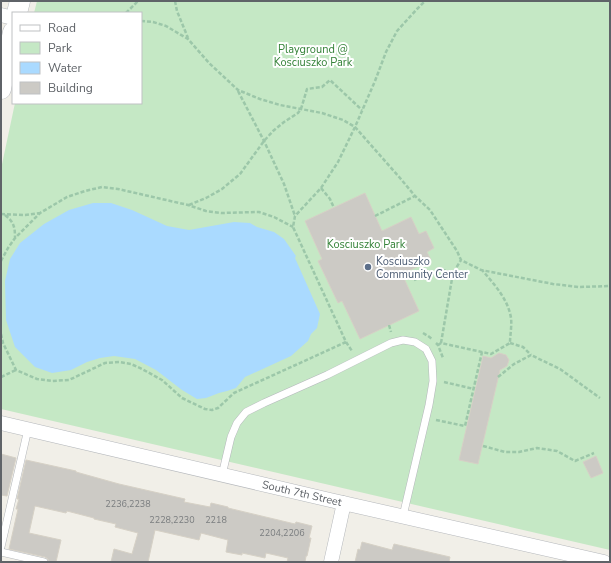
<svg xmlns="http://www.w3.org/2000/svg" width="611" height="563" font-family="'Nunito Sans',sans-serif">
<rect width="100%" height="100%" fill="#f1efe8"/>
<path fill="#c5e8c5" d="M37 1H610V550L1 409V169L15 103H141V13H34Z"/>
<path fill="#aadaff" d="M93 203H111L132 210 167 226 189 230 234 222 250 223 257 227 274 232 284 239 296 256 295 258 320 314 317 328 311 334 308 341 291 356 245 377 236 388 227 391 219 393 206 398 197 399 182 390 156 370 135 359 114 356 100 358 87 362 71 370 52 373 35 367 15 347 6 320 5 281 10 259 20 243 44 224 69 210Z"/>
<path fill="#cccac5" stroke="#d6d1c6" d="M365 193 382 231 411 217 419 234 426 231 434 248 427 252 431 260 402 274 419 311 360 339 342 301 338 303 318 261 322 259 305 221Z
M499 353 506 355 509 360 507 366 500 370 478 464 459 460 483 356 491 358Z
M1 454 16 458 7 496 1 495Z
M596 456 603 473 591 478 583 462Z
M26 460 76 471V472L119 484 185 499 184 502 210 507 211 503 228 507V508L295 524 296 522 312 526 309 538H311L307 556H306L305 562H287L288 558 266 553 265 558 242 553V555L226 552 228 540 201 533 199 540 155 530 148 562H111L114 549 132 554 138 533 115 527 116 524 94 519V518L67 511 66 513 35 506 29 533 61 540 56 562H49L48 559 45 557 9 549 18 509H16L19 499H17Z
M362 542 392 550 394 544 450 557 449 562H355L358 549 360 550Z"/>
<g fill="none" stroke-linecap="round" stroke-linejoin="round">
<defs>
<path id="lane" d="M222 475 231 437 237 423 246 412 264 403 327 375 391 343 403 340 415 342 426 349 432 361 433 381 429 405 403 516
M1 547 28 429
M1 552 44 562"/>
<path id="street" d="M1 15 13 18
M1 423 330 500 604 562
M331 562 344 503"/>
<path id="secondary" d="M17 13 20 1
M1 89 13 32"/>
</defs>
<use href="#lane" stroke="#b5b8bc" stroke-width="8"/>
<use href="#street" stroke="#b5b8bc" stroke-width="15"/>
<use href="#secondary" stroke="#b6babf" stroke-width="21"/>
<path stroke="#9cc7a9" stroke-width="2.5" stroke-dasharray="4 2" stroke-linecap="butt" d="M175 1 177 11 188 38
M126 13 138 1
M141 21 153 22 166 26 188 39 209 63 238 90 260 99 280 105 322 113 343 120 355 127 400 178 415 196 430 210 457 251 461 260 481 270 553 284 579 287 610 286
M238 91 264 141 284 184 295 216
M321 188 330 199 334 208
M189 205 206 198 222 189 240 174 264 141 273 131 284 122 298 113 301 109 307 89 322 87 330 80 362 110
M1 214 25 215 40 213
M5 215C14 222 15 227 15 238
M375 216 415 196
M1 261 8 248 15 238 40 213 67 197 85 191 102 187 118 189 188 205 206 211 221 213 259 212 274 217 293 227
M414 280 440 269 453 273
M389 325 391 332
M423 333 428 336 432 339
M1 334 3 343 16 370 37 379 52 381 69 380 105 363 119 362 131 364 142 369 162 380 182 398 205 409 212 410 218 408 234 393 346 342 293 227 295 216 321 188 338 162 355 127 375 81 386 52 397 31 417 9 425 1
M346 342 352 351
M436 343 438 345 443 358
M441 343 453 273 461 260
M510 343 523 347 531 355
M438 345 441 343 491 354 510 343C510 335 512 326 511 318 508 299 494 284 482 270
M1 377 16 370
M498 377 514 364 531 355 560 369 600 398
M444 382 474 389
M436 420 465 426 482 352
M483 446 505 452H519L537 448 557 451 575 461 594 453"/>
<use href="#lane" stroke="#fff" stroke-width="7"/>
<use href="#street" stroke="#fff" stroke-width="14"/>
<use href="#secondary" stroke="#fff" stroke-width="20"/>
</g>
<circle fill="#5c6f8a" stroke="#fff" stroke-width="1.5" cx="368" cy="267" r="4"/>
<g text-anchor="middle" stroke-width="4" stroke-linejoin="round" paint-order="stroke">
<g font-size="9" fill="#7a7d7f">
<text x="128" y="507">2236,2238</text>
<text x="172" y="523">2228,2230</text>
<text x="216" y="523">2218</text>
<text x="282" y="536">2204,2206</text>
</g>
<g font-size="11" fill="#348238" stroke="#fff">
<text x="313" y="53">Playground @<tspan x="313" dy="13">Kosciuszko Park</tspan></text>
<text x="366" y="248">Kosciuszko Park</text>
</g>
<g font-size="11" fill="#4e5e75" stroke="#fff" text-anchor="start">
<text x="376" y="265">Kosciuszko<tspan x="376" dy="13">Community Center</tspan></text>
</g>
<g font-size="11" fill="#5f6368" stroke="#fff">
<text transform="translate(302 493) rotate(13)" y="4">South 7th Street</text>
</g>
</g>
<rect width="611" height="563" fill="none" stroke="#5f6368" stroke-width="4"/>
<rect x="12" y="12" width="130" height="92" fill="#ffffff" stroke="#bfc1c3"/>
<rect x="20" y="25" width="20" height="6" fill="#ffffff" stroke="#bfc1c3"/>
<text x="48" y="32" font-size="12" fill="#5f6368">Road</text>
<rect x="20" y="42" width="20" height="12" fill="#c5e8c5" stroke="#bfc1c3"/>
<text x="48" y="52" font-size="12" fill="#5f6368">Park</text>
<rect x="20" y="62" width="20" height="12" fill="#aadaff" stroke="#bfc1c3"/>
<text x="48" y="72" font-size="12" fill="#5f6368">Water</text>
<rect x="20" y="82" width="20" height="12" fill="#cccac5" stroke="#bfc1c3"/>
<text x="48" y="92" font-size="12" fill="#5f6368">Building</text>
</svg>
